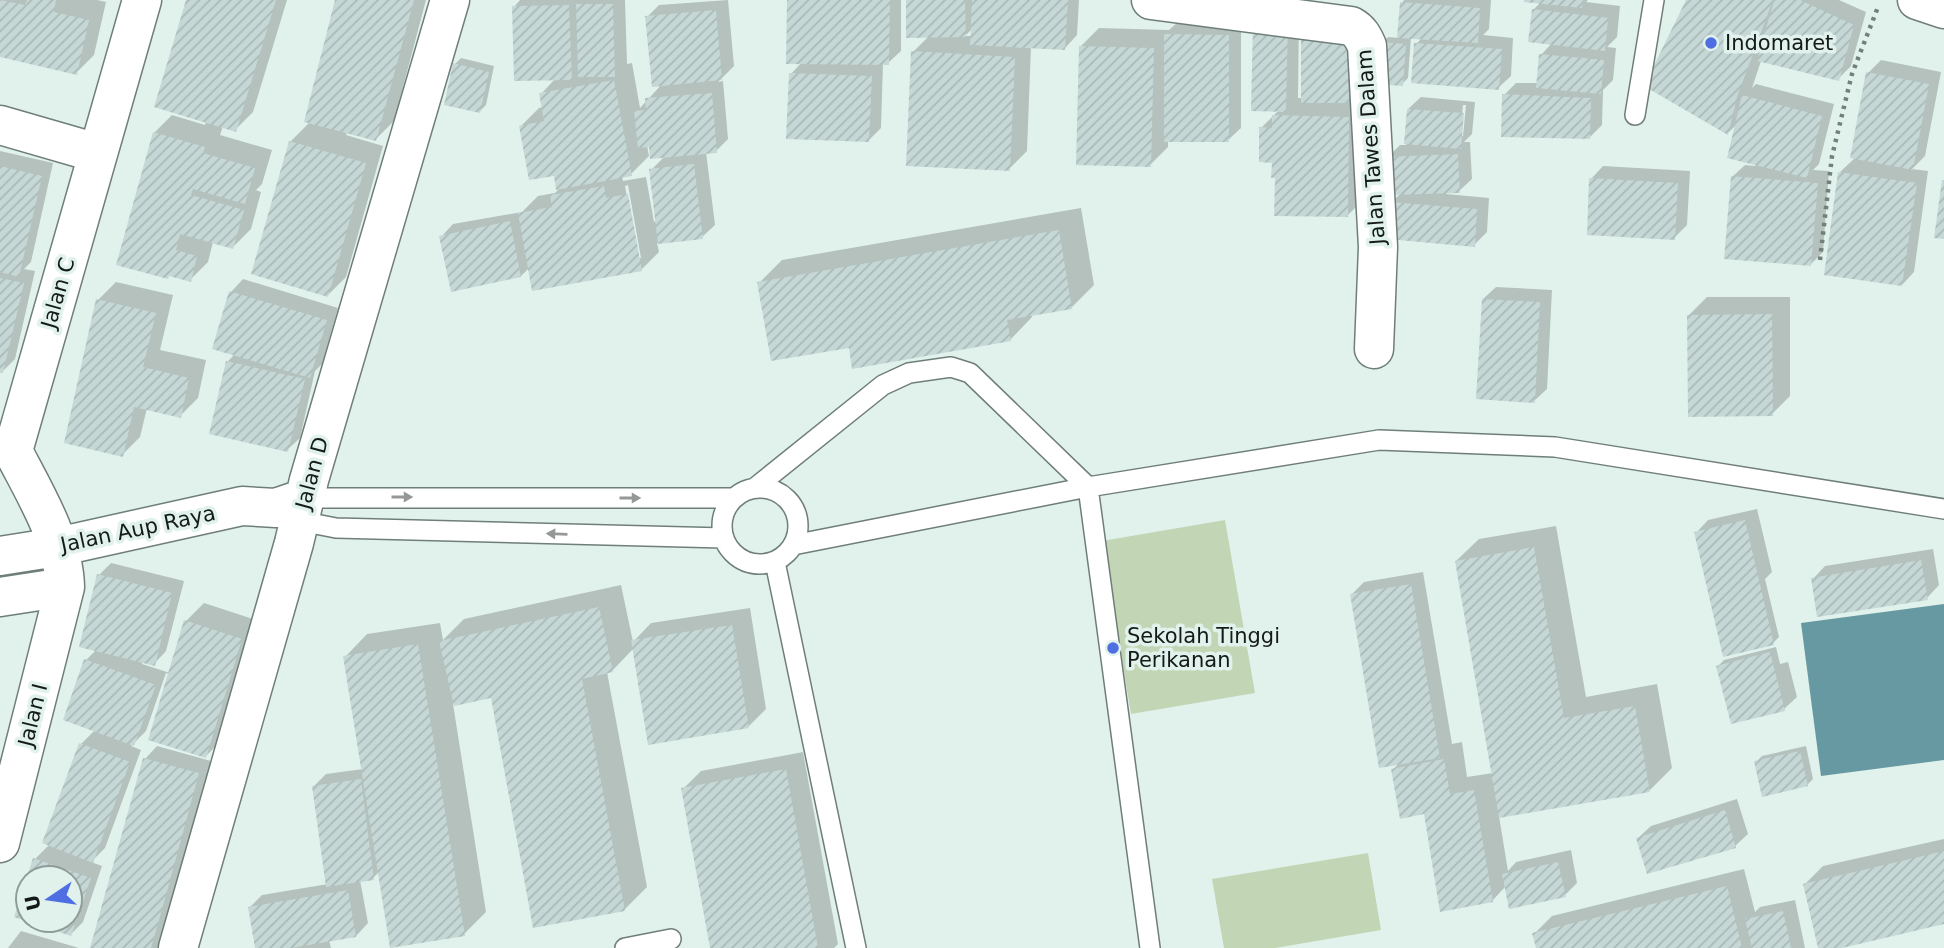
<svg xmlns="http://www.w3.org/2000/svg" width="1944" height="948" font-family="'DejaVu Sans',sans-serif">
<defs>
<pattern id="building-hatch" width="6" height="6" patternUnits="userSpaceOnUse" patternTransform="scale(1.75)"><rect width="6" height="6" fill="#c6d8d6"/><path d="M-1 1l2-2M0 6l6-6M5 7l2-2" fill="none" stroke="#a9b9b7"/></pattern>
</defs>
<rect width="100%" height="100%" fill="#e1f2ec"/>
<path fill="#c2d6b5" d="M1225 520 1255 693 1131 714 1102 541Z
M1368 853 1381 930 1275 948H1224L1212 879Z"/>
<path fill="#6799a2" d="M1944 604V760L1821 776 1801 623Z"/>
<path fill="#0003" fill-rule="evenodd" d="M0 0H97L106 2 94 55 76 73 0 55Z
M188 0H287L253 112 235 130 223 126 220 135 272 150 262 184 256 190 261 192 251 229 233 247 213 242 208 262 190 280 170 274 154 133 172 115 205 125 206 121Z
M337 0H426L394 121 376 139 347 132 346 135 383 146 346 277 328 295 290 142 310 122Z
M520 0H625L627 64 632 63 640 108 662 84 647 17 659 5 728 0 734 66 718 82 723 81 728 139 716 151 706 152 715 225 702 237 657 243 659 252 641 270 530 267 521 276 441 237 453 224 522 212 538 196 555 193 558 190 555 174 521 126 539 108 543 107 541 94 556 78 514 7ZM651 145 665 156 651 170 657 221 654 222 646 177 623 181 622 176 631 174 649 156 647 146ZM628 185 641 258H638L625 186Z
M788 0H901V51L888 63H883L881 128 868 141 791 74 802 62Z
M908 0H1079L1077 35 1065 48 1031 46 1027 151 1009 169 913 52 929 36ZM973 28V36H965Z
M1404 0H1491L1489 29 1483 35 1513 38 1511 76 1498 88 1416 44 1422 38 1411 37 1408 78 1402 84 1382 43 1388 37 1399 38 1402 3Z
M1524 0H1588L1586 2 1620 6 1617 37 1607 47 1616 48 1613 80 1603 90 1602 125 1589 138 1504 95 1516 83H1538L1541 55 1552 43 1533 10 1541 2Z
M1688 0H1839L1866 12 1851 66 1838 79 1761 61 1752 88 1756 84 1834 104 1819 164 1813 170 1829 171 1823 252 1811 264 1732 177 1745 165 1755 166 1756 164 1737 124 1728 133Z
M1299 11 1298 98H1303L1360 21 1361 88 1350 99 1367 100 1365 198 1347 216 1276 177 1274 161 1261 128 1279 110 1253 109Z
M1178 22 1241 23V128L1228 140H1168V147L1150 165 1081 46 1099 28 1169 30Z
M461 58 494 66 486 105 480 111 455 64Z
M1881 60 1941 72 1925 156 1912 169 1928 171 1914 272 1902 285 1840 172 1856 157 1868 73Z
M1421 97 1475 102 1472 134 1464 142H1470L1472 179 1459 191 1446 192V194L1489 198 1487 232 1474 245 1391 203 1401 193 1387 158 1400 145H1406L1408 109ZM1463 105H1466L1463 136H1460Z
M0 151 53 163 31 262 24 269 35 271 15 359 3 371H0Z
M1603 166 1690 171 1687 225 1674 238 1591 179Z
M1081 208 1094 285 1071 308 1032 314V317L1010 340 850 346 759 283 782 260Z
M243 279 338 308 322 364 315 371 300 438 287 450 228 361 235 354 231 292Z
M116 282 173 295 160 350 206 360 198 398 180 416 147 408 140 437 122 455 98 300Z
M1496 287 1552 290 1547 389 1534 401 1483 299Z
M1707 297H1790V396L1772 414 1689 315Z
M1757 509 1772 572 1765 579 1779 637 1773 643 1696 533 1708 520Z
M1556 526 1586 697 1657 684 1672 768 1650 790 1499 816 1508 871 1516 862 1571 850 1577 883 1565 895 1506 886 1492 901 1393 769 1400 763 1352 594 1364 582 1423 572 1452 744 1462 742 1467 777 1493 773 1456 561 1479 539Z
M1933 549 1939 585 1927 598 1813 579 1825 566Z
M111 563 184 581 166 651 154 664 143 661 142 664 170 673 186 621 204 603 259 621 224 738 206 756 169 674 166 673 146 731 131 746 141 750 105 848 91 862 102 866 83 922 71 934 28 920H70V878L35 859 50 844 81 744 95 730 86 660 96 650 99 575Z
M621 585 633 642 651 623 750 608 766 709 748 727 634 648 612 671 607 672 647 887 624 910 492 696 453 704 486 912 464 934 379 872 373 878 360 880 368 923 356 936 329 940 331 948H257L250 907 262 895 328 884 314 786 326 774 363 769 345 657 367 634 440 623 443 640 464 619Z
M1776 647 1780 664 1788 662 1797 697 1784 709 1718 666 1724 660Z
M157 746 211 761 159 948H93L145 759Z
M1806 746 1813 779 1807 785 1756 762 1762 756Z
M803 752 838 944 834 948H711L683 789 701 771Z
M1737 799 1748 834 1735 846 1638 838 1651 826Z
M1944 839V923L1834 948H1820L1805 884 1823 866Z
M1744 869 1755 912 1760 907 1795 900 1805 948H1538L1534 934 1552 916Z
M21 931 79 948H8Z"/>
<path fill="url(#building-hatch)" fill-rule="evenodd" d="M0 0 25 5 27 0H56L54 12 89 20 77 75 0 57Z
M186 0H276L236 132 154 107Z
M335 0H414L376 141 304 122Z
M787 0H890L889 65 786 64Z
M906 0H965L966 37 906 38Z
M972 0H1068L1065 50 970 45Z
M1524 0H1583L1582 8 1524 2Z
M1686 0H1773L1737 97 1728 135 1644 86Z
M1774 0H1800L1854 25 1839 81 1757 61Z
M1400 2 1480 8 1478 43 1397 38Z
M576 4H613L615 77H578Z
M569 5 572 80 514 81 512 6Z
M1532 9 1608 18 1605 51 1528 42Z
M716 10 722 80 652 87 645 16Z
M1253 21 1288 22 1286 112 1251 111Z
M1301 32H1348L1349 103H1301Z
M1164 34 1229 35V142H1164Z
M1380 42 1406 44 1403 86 1377 84Z
M1414 43 1502 49 1499 90 1411 83Z
M1079 46 1154 48 1151 167 1076 165Z
M911 51 1015 57 1010 171 906 166Z
M1539 54 1604 60 1601 94 1536 88Z
M453 63 489 72 480 113 444 105Z
M1866 72 1929 84 1913 170 1850 158Z
M789 73 872 76 869 142 786 139Z
M614 80 632 176 556 190 554 176 529 180 519 126 544 121 539 93Z
M712 93 717 153 650 159 649 147 638 148 634 111 646 110 645 98Z
M1502 94 1591 98 1590 139 1501 137Z
M1742 95 1822 116 1807 178 1727 158Z
M1407 109 1464 113 1461 149 1404 144Z
M1272 115 1349 117 1348 217 1274 216 1275 178H1271L1272 163 1259 162V127L1272 128Z
M153 132 205 147 203 153 255 168 245 204 193 189 191 195 244 210 233 249 180 234 176 250 197 256 191 282 169 276 168 279 116 265Z
M289 141 366 163 328 297 251 274Z
M1458 154 1460 193 1387 195 1385 157Z
M694 164 703 239 658 244 649 169Z
M0 166 42 176 19 277 0 272Z
M1838 172 1917 183 1902 286 1824 275Z
M1731 176 1818 183 1811 266 1724 259Z
M1589 178 1678 183 1675 240 1587 235Z
M1942 180H1944V239L1934 238Z
M604 186 606 198 628 194 642 271 532 291 518 213 552 207 550 195Z
M1390 202 1477 209 1475 247 1387 239Z
M510 221 521 277 451 292 439 236Z
M1059 230 1072 309 1007 320 1011 341 852 369 849 348 771 361 757 282Z
M0 278 24 283 3 373H0Z
M229 291 327 320 310 378 212 349Z
M96 299 156 313 143 367 189 378 181 418 134 407 123 457 64 443Z
M1482 299 1540 302 1535 403 1476 399Z
M1772 314 1773 416 1688 417 1687 315Z
M226 361 305 379 288 452 209 434Z
M1745 520 1774 645 1723 657 1694 532Z
M1534 547 1564 718 1635 706 1650 792 1499 818 1455 561Z
M1921 560 1928 600 1817 617 1811 578Z
M97 574 172 593 155 666 79 647Z
M1411 584 1440 758 1379 768 1350 594Z
M599 607 613 672 582 679 625 911 533 928 491 698 454 706 439 641Z
M184 620 242 639 206 758 148 740Z
M732 625 749 728 648 745 631 640Z
M418 644 465 936 390 948 343 656Z
M1770 652 1785 711 1731 724 1716 666Z
M84 659 156 685 134 746 63 720Z
M79 743 130 762 93 863 42 843Z
M1800 751 1808 786 1762 797 1754 761Z
M143 758 199 773 166 895 151 948H90Z
M1444 759 1450 794 1474 790 1493 902 1440 912 1424 814 1400 819 1391 769Z
M786 769 818 948H710L681 788Z
M361 779 374 880 326 887 312 786Z
M1725 810 1736 848 1647 874 1636 838Z
M1944 851V924L1842 948H1818L1803 884Z
M33 858 91 878 71 936 14 917ZM28 878H70V920H28Z
M1558 862 1566 897 1509 909 1502 874Z
M1727 886 1742 948H1536L1532 933Z
M348 890 356 937 291 948H255L248 907Z
M1783 911 1791 948H1752L1745 919Z"/>
<g fill="none" stroke-linecap="round" stroke-linejoin="round">
<defs>
<path id="lane" d="M1635 115 1654 0
M756 487 883 385 909 373 951 367 970 373 1088 487 1150 948
M722 526a38 38 0 1 1 76 0a38 38 0 1 1-76 0Z
M305 498H733
M300 521 336 528 724 538
M793 545 1088 487 1379 440 1555 447 1944 509
M775 562 856 948
M625 948 671 939"/>
<path id="street" d="M1151 0 1351 26C1360 31 1363 37 1367 46L1378 247 1374 349
M1917 0 1944 9
M0 125 97 153
M0 556 57 547 242 506 276 508 305 498
M0 597 65 587
M0 843 65 587C64 540 34 492 13 451L142 0
M178 948 294 543 309 480 450 0"/>
</defs>
<use href="#lane" stroke="#6f7e79" stroke-width="22"/>
<use href="#street" stroke="#6f7e79" stroke-width="41"/>
<path stroke="#737f7b" stroke-width="4.5" stroke-dasharray="3.5 5" stroke-linecap="butt" d="M1820 260 1832 156 1852 74 1878 7"/>
<use href="#lane" stroke="#fff" stroke-width="19"/>
<use href="#street" stroke="#fff" stroke-width="38"/>
</g>
<defs><path id="oneway-solid" d="M-6-.8H1V-3.2L6.5 0L1 3.2V.8H-6Z" transform="scale(1.75)"/></defs>
<g fill="#959897">
<use href="#oneway-solid" transform="translate(402 497)"/>
<use href="#oneway-solid" transform="translate(630 498)"/>
<use href="#oneway-solid" transform="translate(557 534) rotate(-178)"/>
</g>
<g fill="#4f6ee2" stroke="#e1f2ec" stroke-width="2.5">
<circle cx="1711" cy="43" r="7"/>
<circle cx="1113" cy="648" r="7"/>
</g>
<g text-anchor="middle" stroke-width="7" stroke-linejoin="round" paint-order="stroke">
<g font-size="21" fill="#141a18" stroke="#e1f2ec" text-anchor="start">
<text x="1725" y="50">Indomaret</text>
<text x="1127" y="643">Sekolah Tinggi<tspan x="1127" dy="24">Perikanan</tspan></text>
</g>
<g font-size="21" fill="#141a18" stroke="#e1f2ec">
<text transform="translate(1371 147) rotate(-94)" y="7">Jalan Tawes Dalam</text>
<text transform="translate(58 293) rotate(-74)" y="7">Jalan C</text>
<text transform="translate(312 473) rotate(-75)" y="7">Jalan D</text>
<text transform="translate(138 529) rotate(-12)" y="7">Jalan Aup Raya</text>
<text transform="translate(33 715) rotate(-76)" y="7">Jalan I</text>
</g>
</g>
<g transform="translate(49 899) rotate(257)"><circle r="33" fill="#e1f2ec" stroke="#8f9c97" stroke-width="2"/>
<path d="M0-5L12 26L0 18L-12 26Z" fill="#4f6ee2"/>
<text y="-10" font-size="19" font-weight="bold" text-anchor="middle" fill="#141a18">U</text>
</g>
</svg>
